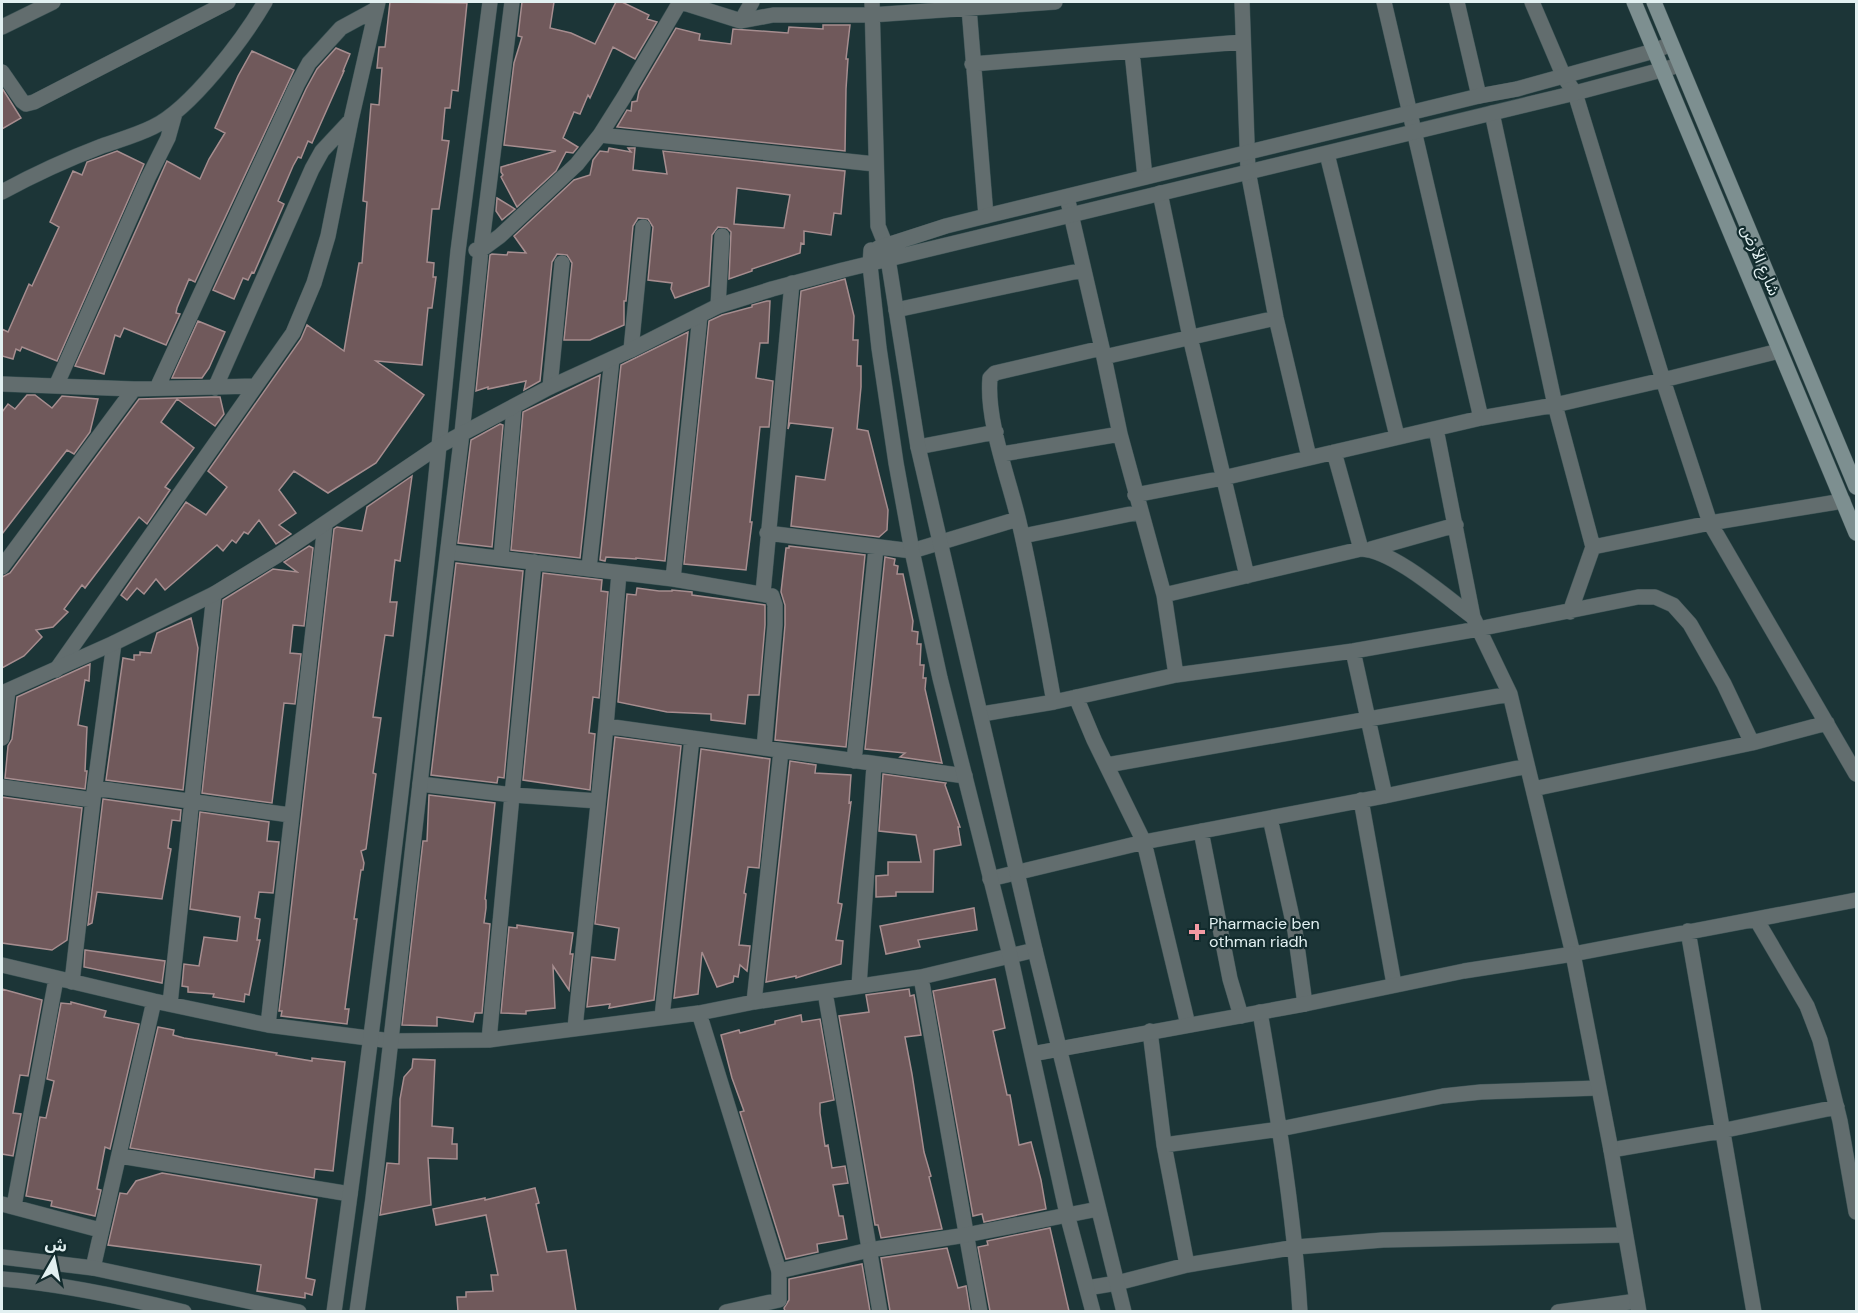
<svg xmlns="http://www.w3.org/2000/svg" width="1858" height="1313" font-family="'DM Sans','Noto Sans Arabic',sans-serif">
<rect width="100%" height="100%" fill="#1c3537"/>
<path fill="#70595b" stroke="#a68d8f" stroke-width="1.5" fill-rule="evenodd" d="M390 2 467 3 458 91 452 90 450 108H445L442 140 449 141 439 209H432L427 262 434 263 433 277H436L432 308H428L422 365 376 361 424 395 376 463 328 493 294 471 279 490 296 513 279 525 291 534 276 544 259 520 248 534 244 532 236 543 232 540 223 551 217 545 165 590 156 579 144 594 137 588 127 600 121 595 186 502 206 515 227 487 208 471 301 339 307 325 344 351 359 263H362L367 202 363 201 371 104 379 105 382 68H377L379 47H385Z
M522 2H554L550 28 571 33 595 44 616 2H622L649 15 647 19 657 22 635 59 613 47 590 98 588 95 580 114 574 112 563 138 578 147 573 153 566 152 556 171 517 207 501 177 503 175 501 172V167L556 151 504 145 514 63 522 37 518 36Z
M823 25H850L846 59H848L846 89 845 151 617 127 627 110 631 111 632 102 637 101 639 91 676 28 700 34 699 40 731 44 733 29 788 33 789 27 823 29Z
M336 48 350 54 343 71H344L312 143 308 141 301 158 298 157 293 166 278 201 284 204 254 273 252 272 248 280 243 278 234 299 213 290 306 89 317 69Z
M252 51 294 70 195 282 189 279 177 308 176 313 180 314 166 345 124 328 120 337 115 335 104 374 75 366 167 161 200 179 209 159 225 133 215 128 238 76Z
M2 88 21 118 2 129Z
M609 148 631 152 628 148H635L633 170 667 174 663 151 845 171 841 214 834 213 831 235 804 231V244L801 243 800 253 752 269V271L729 279 731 232 727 228 718 227 712 235 709 286 675 298 671 289 672 283 648 280 653 227 648 219 638 218 633 226 626 301H624V325L590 340H564L572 263 567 255 557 254 552 262 540 381 524 390 526 381 488 389V387L476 391 490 255 492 254 507 255 508 252 526 253 514 236 574 180 590 175 593 160 600 151 608 152ZM737 188 790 195 784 228 734 224Z
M117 151 144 164 57 361 22 347 20 351 16 349 13 359 2 356V329L8 332 29 284 32 286 59 227 50 222 73 171 82 175 87 162Z
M497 198 515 209 502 220 496 211Z
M845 279 854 316 853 340H858L857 366H861V387L857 429 868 431 888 510 887 530 879 537 791 526 796 476 825 480 833 428 790 423 788 429 801 291Z
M767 301H770L768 343H760L756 378 773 381 769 427H760L750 522H752L746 570 684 564 709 321 722 315 752 307V305Z
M198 321 225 332 209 368 202 378H172Z
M688 332 665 561 636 558V559L606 557 605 561 600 560 621 365Z
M600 375 580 558 511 550 523 412Z
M27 395H35L52 408 62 396 98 399 90 432 74 454 67 450 2 534V412L8 404 15 409Z
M211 397H220L224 414 215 426 177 399 161 422 194 448 165 487 170 490 147 524 139 517 85 588 82 585 64 609 68 612 53 627 36 630 42 637 24 656 2 668V577L10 573 139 399Z
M500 424 503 425 492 547 458 543 471 440Z
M412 476 400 561 395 560 390 602H397L393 636 385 635 374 710 373 717 381 718 373 773 376 774 366 849 361 851 364 863 363 870H361L354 919H357L345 1009H349L347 1024 281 1016 282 1011H279L285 963 334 529 337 527 362 531 367 507Z
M309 546 313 548 304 626 293 625 290 653 301 654 295 704 284 703 272 803 202 793 223 600 273 569 297 572 284 562Z
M789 546 865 555 846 747 775 740 785 625V605L781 592 786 548H789Z
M885 557 895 559 894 565 898 566 897 574H903L913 621 912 631 918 632 917 644H921L920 665H924L923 678H926L925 689 942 763 900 757 905 753 865 749Z
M456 563 523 571 504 778 498 777 497 783 431 775Z
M543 573 602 580 601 591 608 592 599 698 593 697 589 733 595 734 590 790 523 780Z
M637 588 659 591H672V590L692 592V595L765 605V625L759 695H748L745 724 711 720V714L667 712 618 702 627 594 636 595Z
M191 618 198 648 183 790 106 780 123 658 134 660V655H140V652L151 653 157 633Z
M90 664 89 681 85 680 78 725 87 727 85 771H87L85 789 5 778 8 746 12 739 17 697Z
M615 737 681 746 654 1000 609 1008 610 1004 587 1007 592 957 615 960 619 928 595 924Z
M701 749 770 759 759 868 748 867 744 893 746 894 739 945 750 946 747 971 740 965 738 977 734 976 733 982 717 987 702 952 698 994 674 998Z
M790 761 816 765 815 773 851 775 849 803 851 802 838 903 842 904 836 940 843 941 841 964 796 978V976L766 982Z
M883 774 946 783 945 785 960 827H958L961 845 934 850 933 892H896V896L876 897V876L888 875V862H921L916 835 879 831Z
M429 795 495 803 485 899 486 900V908L484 923 490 924 482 1013H475L473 1022 437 1017V1026L402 1025 423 841H427Z
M2 797 82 808 67 940 52 950 2 943Z
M103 799 181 810 180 821 172 820 168 848 171 849 162 899 97 892 92 923 88 925Z
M200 812 269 822 267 841 279 842 273 893 259 892 255 918 260 919 257 940H260L249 995 245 994 244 1002 213 997 214 994 188 992V987L182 986 184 964 199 966 204 937 237 941 240 917 190 909Z
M974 908 977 930 918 940 920 947 886 954 880 926Z
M517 925 573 933 570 954H573L569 990 553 966 555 1008 526 1011V1014L501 1013 509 927 517 928Z
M85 950 165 961 162 983 84 967Z
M995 979 1005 1028 993 1031 1007 1095H1010L1019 1145 1031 1142 1041 1180 1046 1209 984 1222 982 1214 973 1216 933 991Z
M2 989 42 1000 28 1076 20 1075 13 1113 21 1114 13 1156 2 1154Z
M909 989 910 996 914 995 921 1035 905 1037 912 1074 924 1152 931 1176 929 1177 942 1229 881 1238 878 1225H875L839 1016 869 1012 866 995Z
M71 1002 106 1011 104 1017 139 1024 110 1149 105 1147 97 1189 101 1190 95 1216 51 1206 52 1201 26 1196 40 1117 46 1118 54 1081 47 1079 61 1003 71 1004Z
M801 1015 802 1022 820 1019 834 1100 820 1103V1113L825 1146 828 1145 832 1168 845 1166 848 1183 833 1185 839 1216H843L847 1239 817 1244 818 1252 786 1259 740 1112 744 1111 732 1078 721 1035 739 1030 740 1033 775 1024V1021Z
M158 1027 174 1030 173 1035 184 1038 277 1053 276 1055 312 1061V1058L345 1062 333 1171 315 1169 314 1178 130 1148Z
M413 1059 435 1060 432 1126 453 1128 452 1144H457V1159L428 1158 431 1205 380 1215 387 1163 399 1164 400 1099 404 1077 412 1068Z
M162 1173 317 1199 306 1278 315 1280 312 1295 305 1293V1298L257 1291 261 1265 108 1245 120 1193 127 1194 136 1181Z
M535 1188 539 1203 536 1204 547 1252 566 1250 576 1311H458L457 1297H466V1292L493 1291 491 1275H498L486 1215 436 1225 433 1209 485 1198V1200Z
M1050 1228 1069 1311H990L978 1247 988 1245 987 1241Z
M947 1248 958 1288 966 1286 970 1311H890L881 1258Z
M862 1264 870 1311H785L784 1308 789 1300V1279Z"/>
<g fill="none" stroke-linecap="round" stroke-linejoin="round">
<defs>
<path id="minor" d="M681 2 741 21 773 15H871L1055 2
M872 2 878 226 886 246
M1242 2 1248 171 1276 318 1309 457
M1384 2 1481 418
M1457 2 1479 96
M1532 2 1564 77 1575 93 1663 380 1710 523 1856 774
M969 8 986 216
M741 21 752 2
M2 27 53 2
M1132 52 1145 177
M972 64 1242 42
M2 72 22 101 26 104 34 102 228 2
M1492 113 1555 405 1593 547 1710 523 1843 501
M600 135 875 164
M1327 154 1397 436
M2 192C33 175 68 159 102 146 119 140 137 135 153 127 191 109 244 38 265 2
M1160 193 1190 337 1247 576
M1067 197 1102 348 1120 434 1164 595 1176 675
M476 250H481L500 236 577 164 600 135 624 97 680 2
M718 306 722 236
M896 310 1083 270
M631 350 643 227
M1104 357 1276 318
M2 384 134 389 255 386
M56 386 148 178 168 138 175 113
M550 387 562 263
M157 388 297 85 309 63 341 28 376 9
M215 388 312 169 322 151 351 120
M1436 429 1473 617 1510 694 1573 954 1856 900
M462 433 481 250 512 2
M439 446 458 251 490 2
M918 447 996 432
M1334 452 1361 549
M1002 454 1120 434
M1135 495 1223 478 1481 418 1555 405 1663 380 1779 351
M767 533 912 551 1018 519
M1023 536 1140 512
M1371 549 1456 525
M448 552 673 579 772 596 775 605V625L764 748
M501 558 514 407
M2 567 134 389
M589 568 612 359
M673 579 700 315
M763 593 792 283
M1164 595 1361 549C1393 550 1446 597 1473 617
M1570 612 1593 547
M1353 651 1385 796
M56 670 293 333 314 283 328 236 351 120 378 2
M1076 697 1094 740 1144 842 1188 1025
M1054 702C1043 642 1033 581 1019 522 1009 479 986 421 990 378L995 373 1102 348
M982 714 1054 702 1176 675 1353 651 1478 629 1638 597H1655L1673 605 1690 624 1724 684 1752 743
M606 726 965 776
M2 738 8 691
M854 761 876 548
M1107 765 1510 694
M420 784 513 795 598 801
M2 787 93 800
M95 788 290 815
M1533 789 1752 743 1827 723
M1361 800 1394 984
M1270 818 1295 931 1305 1004
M1201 831 1230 979 1241 1016
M990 879 1144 842 1385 796 1527 766
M1756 919 1807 1006 1820 1040 1840 1121 1856 1212
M1688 931 1754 1312
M2 965 154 1001 268 1025 391 1041 489 1040 699 1013 754 1002 921 977 1035 950
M921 977 980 1312
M72 982 93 800 114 643
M859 986 874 765
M825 992 880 1312
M754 1002 781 751
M170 1004 214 594
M1260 1012C1277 1112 1294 1211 1300 1312
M699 1013 779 1271
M662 1017 692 738
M268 1025C286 858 307 692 325 525
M575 1028 606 726 619 573
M1150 1031 1164 1145 1187 1265
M489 1040 534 562
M1164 1145 1280 1129 1443 1096 1481 1092 1598 1088
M1611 1150 1721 1131 1837 1107
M120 1156 350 1194
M2 1204 100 1230
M14 1206 56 979
M93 1268 154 1001
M1087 1288 1117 1283 1187 1265 1296 1247 1383 1240 1625 1235
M1558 1312 1637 1301"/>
<path id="tertiary" d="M886 246 918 447 1035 950 1124 1312
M878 248 946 226 986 216 1479 96 1517 89 1654 51 1671 44
M871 250 870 265 879 348 896 463 912 551 940 678 1010 955 1067 1214 1093 1312
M2 693 114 643 214 594 278 555 439 446 550 387 631 350 718 306 772 289 843 270 1575 93 1680 65
M1032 1054 1305 1004 1464 971 1573 954 1611 1150 1639 1312
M2 1257 93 1268 299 1312
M2 1279C63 1284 124 1297 184 1312
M334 1312C374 1024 410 735 439 446
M357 1312 373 1198 428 713 462 433
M726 1312 779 1300V1271L869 1250 966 1235 1098 1209"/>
<path id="secondary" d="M1634 2 1856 533
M1654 2 1856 487"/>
</defs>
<use href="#minor" stroke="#3c5355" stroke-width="16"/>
<use href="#tertiary" stroke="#3c5355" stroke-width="16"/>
<use href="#secondary" stroke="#3c5355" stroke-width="16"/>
<use href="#minor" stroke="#626d6e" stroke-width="15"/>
<use href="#tertiary" stroke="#626d6e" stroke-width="15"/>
<use href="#secondary" stroke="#7d8f90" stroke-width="15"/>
</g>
<path fill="#f49aa3" stroke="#122b2d" stroke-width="2" d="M1194 923h6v6h6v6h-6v6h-6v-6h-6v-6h6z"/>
<g text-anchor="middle" stroke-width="4.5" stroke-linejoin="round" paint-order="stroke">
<g font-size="16" fill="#e2f0f1" stroke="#122b2d">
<text transform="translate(1761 260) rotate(67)" y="6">شارع الأرض</text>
</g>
<g font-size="16" fill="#e2f0f1" stroke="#122b2d" text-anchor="start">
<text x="1209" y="929">Pharmacie ben<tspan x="1209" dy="18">othman riadh</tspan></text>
</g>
</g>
<rect width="1858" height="1313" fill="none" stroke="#e2f0f1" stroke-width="6"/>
<g transform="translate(54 1259) rotate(9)" stroke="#122b2d" stroke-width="4.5" paint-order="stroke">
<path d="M0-4.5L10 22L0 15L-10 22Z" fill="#e2f0f1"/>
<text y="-9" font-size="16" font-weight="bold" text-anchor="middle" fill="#e2f0f1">ش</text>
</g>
</svg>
